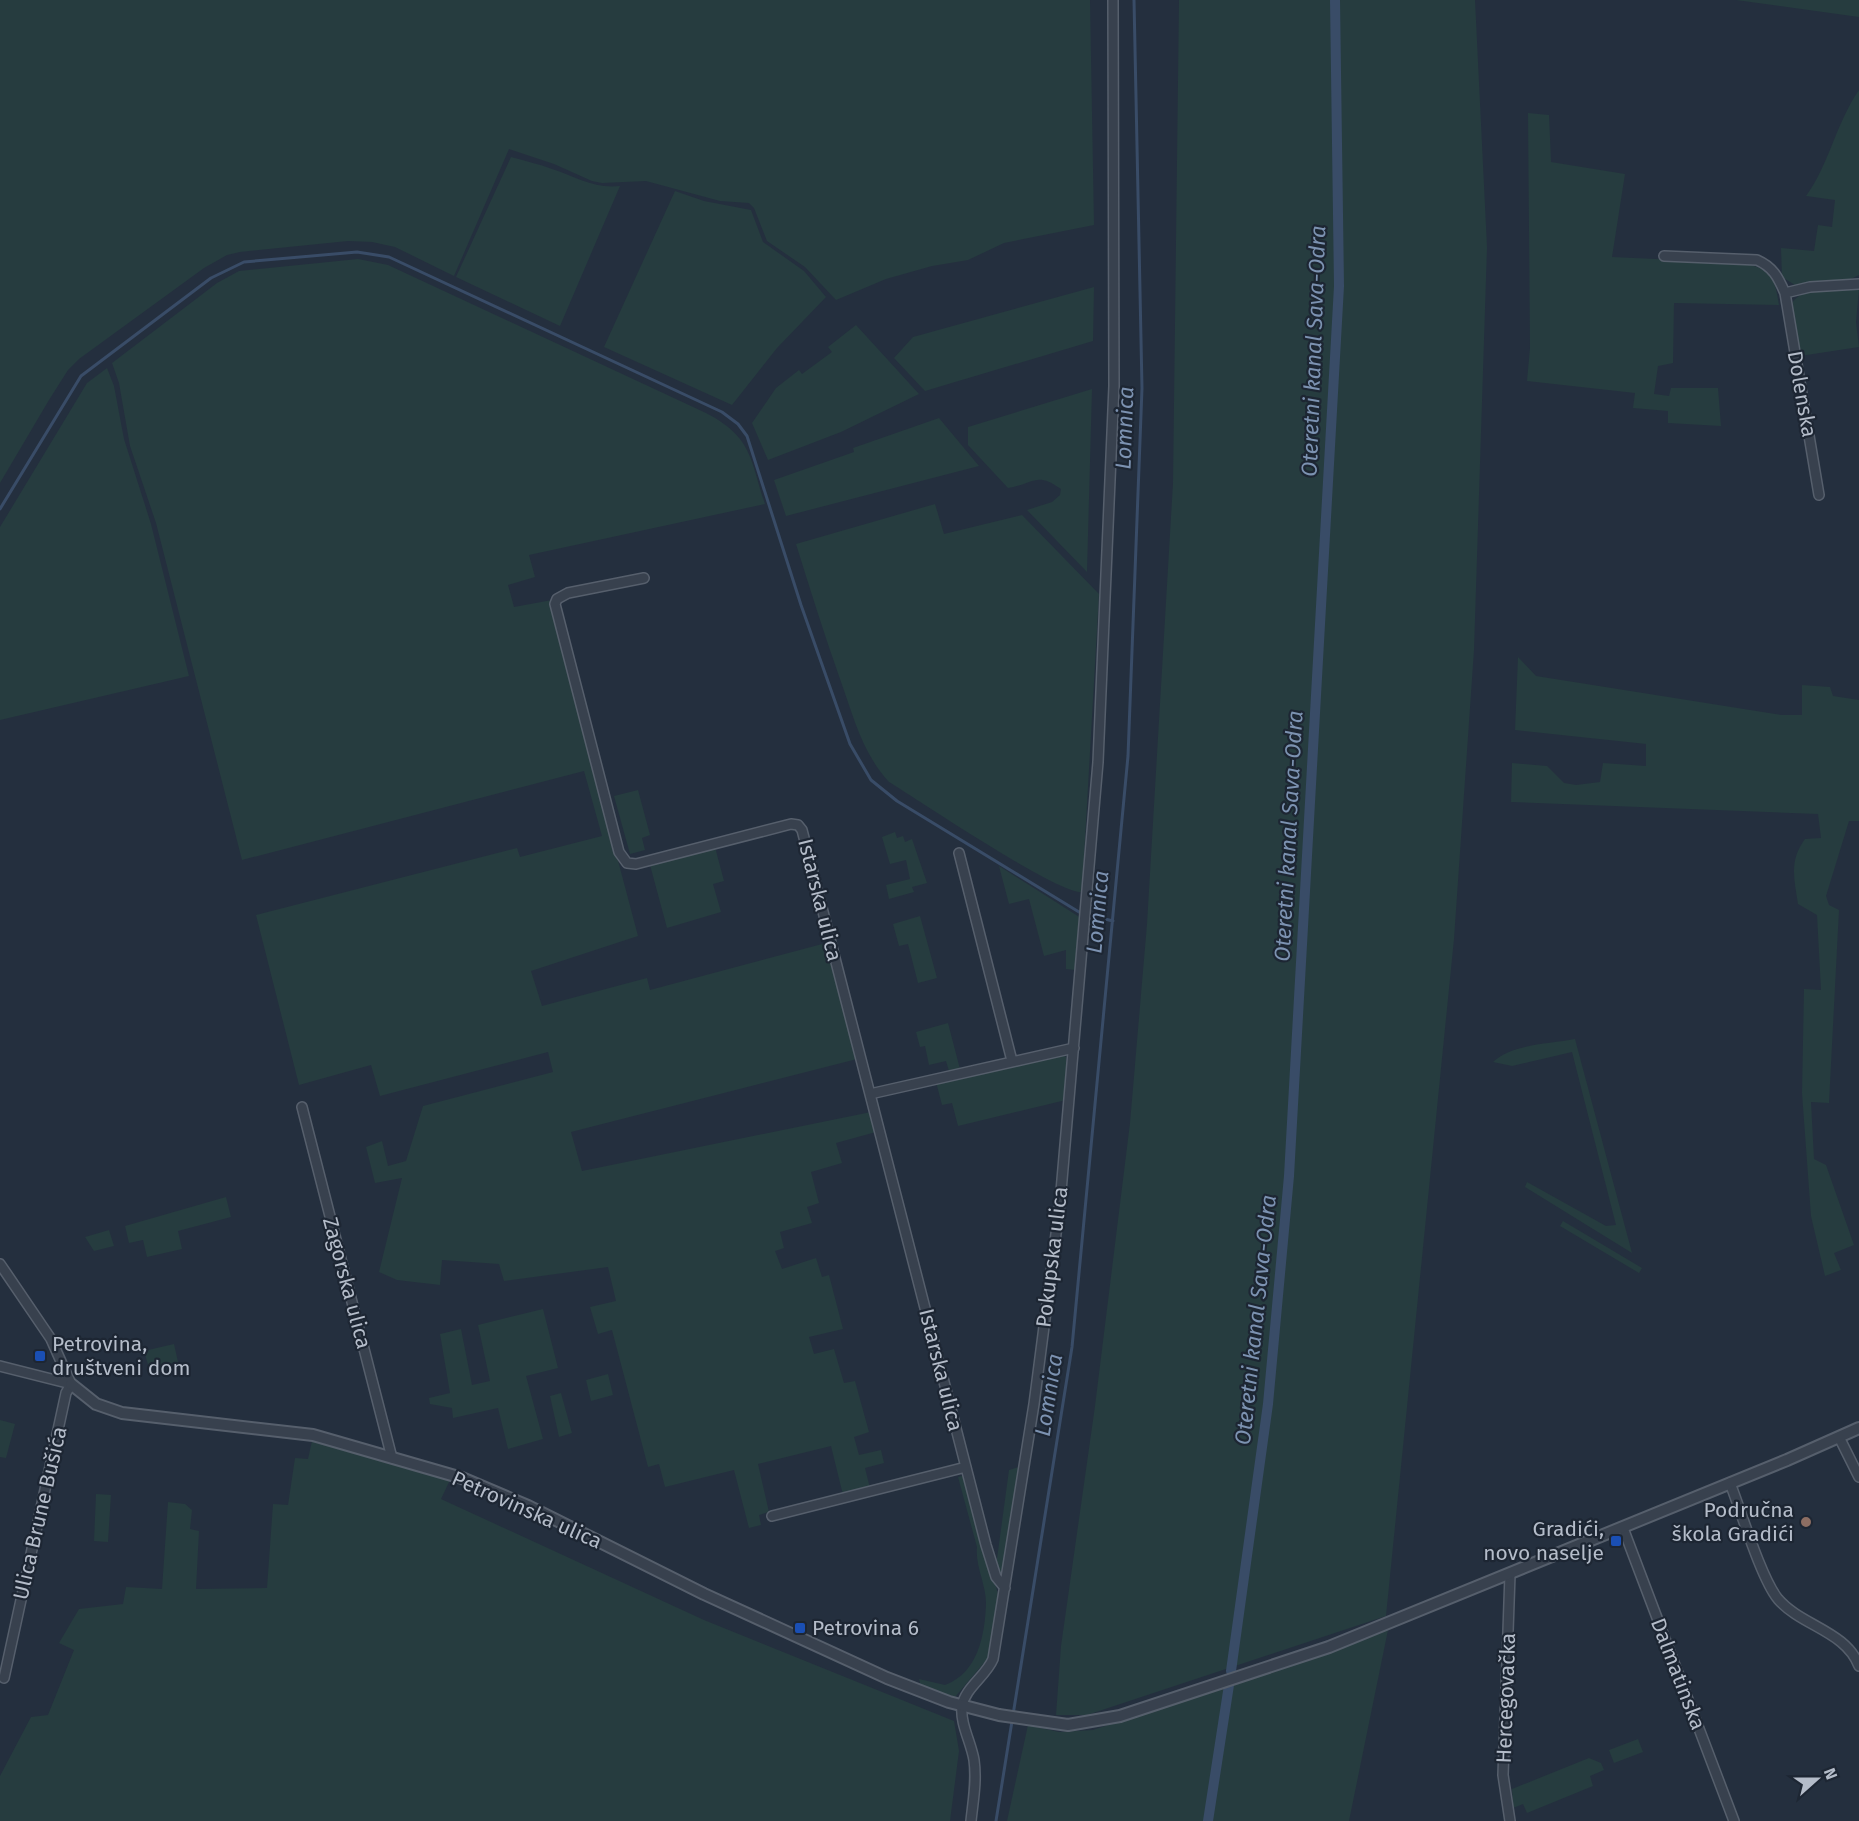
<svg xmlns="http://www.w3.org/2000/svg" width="1859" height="1821" font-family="'Fira Sans',sans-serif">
<rect width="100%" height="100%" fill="#242f3e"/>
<path fill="#263c3f" d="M0 0H1090L1094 225 1004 243 968 260 932 266 886 279 836 300 805 267 767 241 754 208 749 203 720 201 646 181 602 183 592 181 554 164 509 149 454 276 395 247 372 242 348 241 240 252 227 255 204 268 79 359 68 370 49 400 0 483Z
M1179 0H1475L1487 247 1474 650 1454 939 1386 1616 1087 1715H1056L1061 1646 1095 1406 1130 1123 1147 924 1173 483Z
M1736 0H1859V17Z
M1859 90V275L1851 279 1795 285 1782 277 1781 248 1814 251 1818 225 1832 227 1835 200 1806 196C1829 165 1836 123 1859 90Z
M1528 113 1549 115 1551 162 1625 174 1612 257 1743 263C1771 269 1775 278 1779 305L1674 303 1673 363 1658 366 1654 394 1669 396 1671 388H1718L1721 426 1668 423V411L1633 408 1635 393 1527 381 1530 348Z
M511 157C525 161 539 164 552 169 577 177 594 189 620 186L560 326 456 277Z
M675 191 704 201 751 210 763 242 804 271 826 297 777 348 732 405 604 347Z
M358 259 388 265 706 413C752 437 750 458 765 504L529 555 535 577 508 585 514 607 552 600 558 634 638 936 531 971 542 1006 647 978 650 990 826 943 857 1059 571 1132 582 1171 871 1112 876 1132 836 1143 842 1163 811 1172 819 1203 807 1207 812 1223 780 1232 784 1248 775 1251 782 1269 816 1258 822 1277 829 1275 843 1329 809 1337 814 1354 834 1349 844 1383 855 1381 869 1432 854 1437 859 1455 881 1450 884 1463 865 1468 870 1488 843 1495 831 1446 758 1464 769 1512 759 1515 761 1525 749 1528 734 1470 665 1487 659 1464 648 1467 612 1330 598 1334 590 1307 616 1301 608 1267 504 1281 499 1264 442 1260 440 1285 397 1280 379 1272 402 1178 375 1183 366 1147 382 1141 388 1166 406 1161 423 1106 553 1072 548 1052 380 1096 371 1065 299 1085 256 915 517 848 520 857 602 836 584 771 242 860 156 523 130 446 119 383 112 363 217 283 239 271Z
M1094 287 1093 341 925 391 894 358 913 337Z
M1859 289 1856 322 1859 347 1800 356 1791 305C1800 286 1840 287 1859 289Z
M856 325 919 394 841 432 768 460 752 423 776 388 799 370 802 374 832 352 828 347Z
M107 368 114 386 124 439 151 524 189 676 0 720V527L87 383Z
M1092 389 1087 572 1027 510 1052 502 1060 495 1061 489C1036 471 1034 484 1008 488L968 445V427Z
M939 418 979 466 786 516 774 480 854 452 853 448Z
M935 504 944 534 1022 515 1099 594 1082 892C1059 895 917 799 889 782 862 753 853 715 840 679 824 634 810 589 796 544Z
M1518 657 1536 676 1781 715H1802V685L1830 687 1833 696 1859 700V821H1849L1826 896 1829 905 1839 910 1829 1103 1811 1102 1814 1159 1826 1165 1854 1245 1834 1253 1841 1270 1825 1276 1811 1216 1802 1093 1804 989 1821 990 1817 915 1798 904C1794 878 1789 861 1805 839L1821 838 1818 814 1511 802 1512 763 1547 766 1564 783 1576 785 1600 782 1603 763 1646 766V744L1515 730Z
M638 790 650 835 642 838 645 850 630 854 614 796Z
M895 832 897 838 903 836 905 842 912 839 927 883 912 887 914 892 889 899 886 885 910 879 906 860 890 864 882 837Z
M715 847 724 881 713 884 721 912 667 928 650 865Z
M999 866 1081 918 1076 970 1066 969V950L1044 956 1029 899 1009 904Z
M920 916 937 978 918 983 908 944 899 946 893 924Z
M948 1023 960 1069 949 1071 946 1061 929 1065 925 1046 920 1047 916 1032Z
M1575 1039 1632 1253 1525 1187 1527 1182 1606 1226 1616 1225 1572 1052 1512 1066 1493 1062C1512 1044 1549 1044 1575 1039Z
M1060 1054 1066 1057V1100L958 1126 952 1103 942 1105 936 1082Z
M226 1197 231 1217 178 1231 182 1249 147 1257 143 1240 129 1243 125 1226Z
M1563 1221 1642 1268 1639 1273 1560 1226Z
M109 1230 114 1246 94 1251 85 1237Z
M543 1309 558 1368 526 1376 543 1439 508 1449 498 1408 453 1418 452 1408 430 1404 429 1398 450 1393 440 1334 461 1329 472 1385 490 1381 478 1325Z
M174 1344 178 1362 149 1368 144 1351Z
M608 1374 613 1395 591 1401 586 1380Z
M561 1393 572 1433 559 1437 550 1396Z
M0 1420 15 1424 6 1458 0 1457Z
M312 1441 450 1480 441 1499 704 1620 954 1721 959 1751 950 1821H0V1776L31 1717 48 1715 74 1650 59 1643 79 1609 123 1604 126 1587 162 1589 168 1502 185 1504 192 1510 190 1529 199 1531 196 1589 267 1588 273 1504 288 1505 295 1458 308 1459Z
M1019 1467 1004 1571 1000 1574 996 1566 1009 1470Z
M965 1475 998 1594 989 1657 955 1697 921 1686 919 1679 945 1685C978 1673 985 1635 986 1603 986 1584 975 1566 977 1547L958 1477Z
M96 1494 111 1495 108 1542 94 1541Z
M1388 1630 1349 1821H1007L1028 1725 1059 1732 1093 1730Z
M1638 1739 1643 1752 1614 1763 1609 1750Z
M1589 1758 1601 1763 1604 1770 1590 1776 1593 1786 1527 1813 1523 1804 1513 1808 1512 1789Z"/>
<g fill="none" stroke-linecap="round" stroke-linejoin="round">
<path stroke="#394c67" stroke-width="3" d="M0 509 81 376 211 278 244 262 357 252 389 257 722 412 738 424 747 436 801 605 850 744 871 780 897 801 1079 912
M1093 916 1113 921
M996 1821 1072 1347 1128 756 1142 388 1134 0"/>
<path stroke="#394c67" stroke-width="10" d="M1231 1671 1268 1404 1289 1176 1339 286 1335 0
M1208 1821 1229 1685"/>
<defs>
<path id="minor" d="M1664 256 1757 260C1773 267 1778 277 1785 293L1810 287 1859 284
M1785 293 1819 495
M644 578 568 593 557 599 555 604 619 852 627 863 636 864 791 824 798 825 802 830 986 1545 996 1577 1005 1588
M959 853 1012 1061
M870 1094 1074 1048
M302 1107 392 1458
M0 1264 51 1339 71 1384
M0 1366 71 1384
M1839 1437 1859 1477
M1730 1483C1741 1511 1761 1578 1778 1599 1801 1626 1846 1631 1859 1666
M772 1516 966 1467
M1623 1528 1734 1821
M1510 1574 1503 1775 1510 1821
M4 1678 66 1393 71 1384
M971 1821C973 1801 977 1781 974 1760 971 1742 960 1724 962 1706 965 1688 986 1676 993 1659L1034 1404 1060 1203 1098 762 1114 386 1113 0"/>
<path id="tertiary" d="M71 1384 96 1404 122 1413 313 1435 462 1478 528 1506 704 1594 887 1678 949 1702 999 1715 1068 1725 1120 1716 1329 1647 1787 1460 1859 1428"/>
</defs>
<use href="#minor" stroke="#565f6c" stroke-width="12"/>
<use href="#tertiary" stroke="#565f6c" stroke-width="14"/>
<use href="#minor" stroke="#38414e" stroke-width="9"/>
<use href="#tertiary" stroke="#38414e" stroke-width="10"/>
</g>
<g fill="#1a4fb4" stroke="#1d2633" stroke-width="2">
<rect x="34" y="1350" width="12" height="12" rx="3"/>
<rect x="1610" y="1535" width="12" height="12" rx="3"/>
<rect x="794" y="1622" width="12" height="12" rx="3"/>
</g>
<circle fill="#8d6e63" stroke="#1d2633" stroke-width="2" cx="1806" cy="1522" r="6"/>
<g text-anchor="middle" stroke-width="4.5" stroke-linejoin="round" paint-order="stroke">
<g font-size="21" fill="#b4bcc9" stroke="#1d2633">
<text transform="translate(1802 394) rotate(80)" y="7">Dolenska</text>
<text transform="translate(820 900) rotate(76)" y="7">Istarska ulica</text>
<text transform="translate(1052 1257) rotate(-83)" y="7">Pokupska ulica</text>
<text transform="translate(347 1283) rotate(75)" y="7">Zagorska ulica</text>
<text transform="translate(941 1370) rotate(76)" y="7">Istarska ulica</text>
<text transform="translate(527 1510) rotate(24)" y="7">Petrovinska ulica</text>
<text transform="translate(40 1513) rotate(-77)" y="7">Ulica Brune Bušića</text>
<text transform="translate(1678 1674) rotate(69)" y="7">Dalmatinska</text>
<text transform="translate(1506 1698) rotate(-88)" y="7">Hercegovačka</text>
</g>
<g font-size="21" fill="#b4bcc9" stroke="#1d2633" text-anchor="start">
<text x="52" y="1351">Petrovina,<tspan x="52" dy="24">društveni dom</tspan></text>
<text x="1794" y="1517" text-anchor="end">Područna<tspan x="1794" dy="24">škola Gradići</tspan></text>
<text x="1604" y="1536" text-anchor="end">Gradići,<tspan x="1604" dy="24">novo naselje</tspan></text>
<text x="812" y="1635">Petrovina 6</text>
</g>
<g font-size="22" font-style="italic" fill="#7c92b1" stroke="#1d2633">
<text transform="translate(1313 351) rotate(-88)" y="8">Oteretni kanal Sava-Odra</text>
<text transform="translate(1124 428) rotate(-88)" y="8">Lomnica</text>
<text transform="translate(1288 836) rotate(-87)" y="8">Oteretni kanal Sava-Odra</text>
<text transform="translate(1097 912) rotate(-85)" y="8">Lomnica</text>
<text transform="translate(1255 1320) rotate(-84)" y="8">Oteretni kanal Sava-Odra</text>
<text transform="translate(1048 1395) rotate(-81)" y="8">Lomnica</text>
</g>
</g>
<g transform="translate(1817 1779) rotate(69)" stroke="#1d2633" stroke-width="4.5" paint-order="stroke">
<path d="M0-4.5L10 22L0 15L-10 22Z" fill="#b4bcc9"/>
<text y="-9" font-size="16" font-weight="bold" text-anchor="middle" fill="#b4bcc9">N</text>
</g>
</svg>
